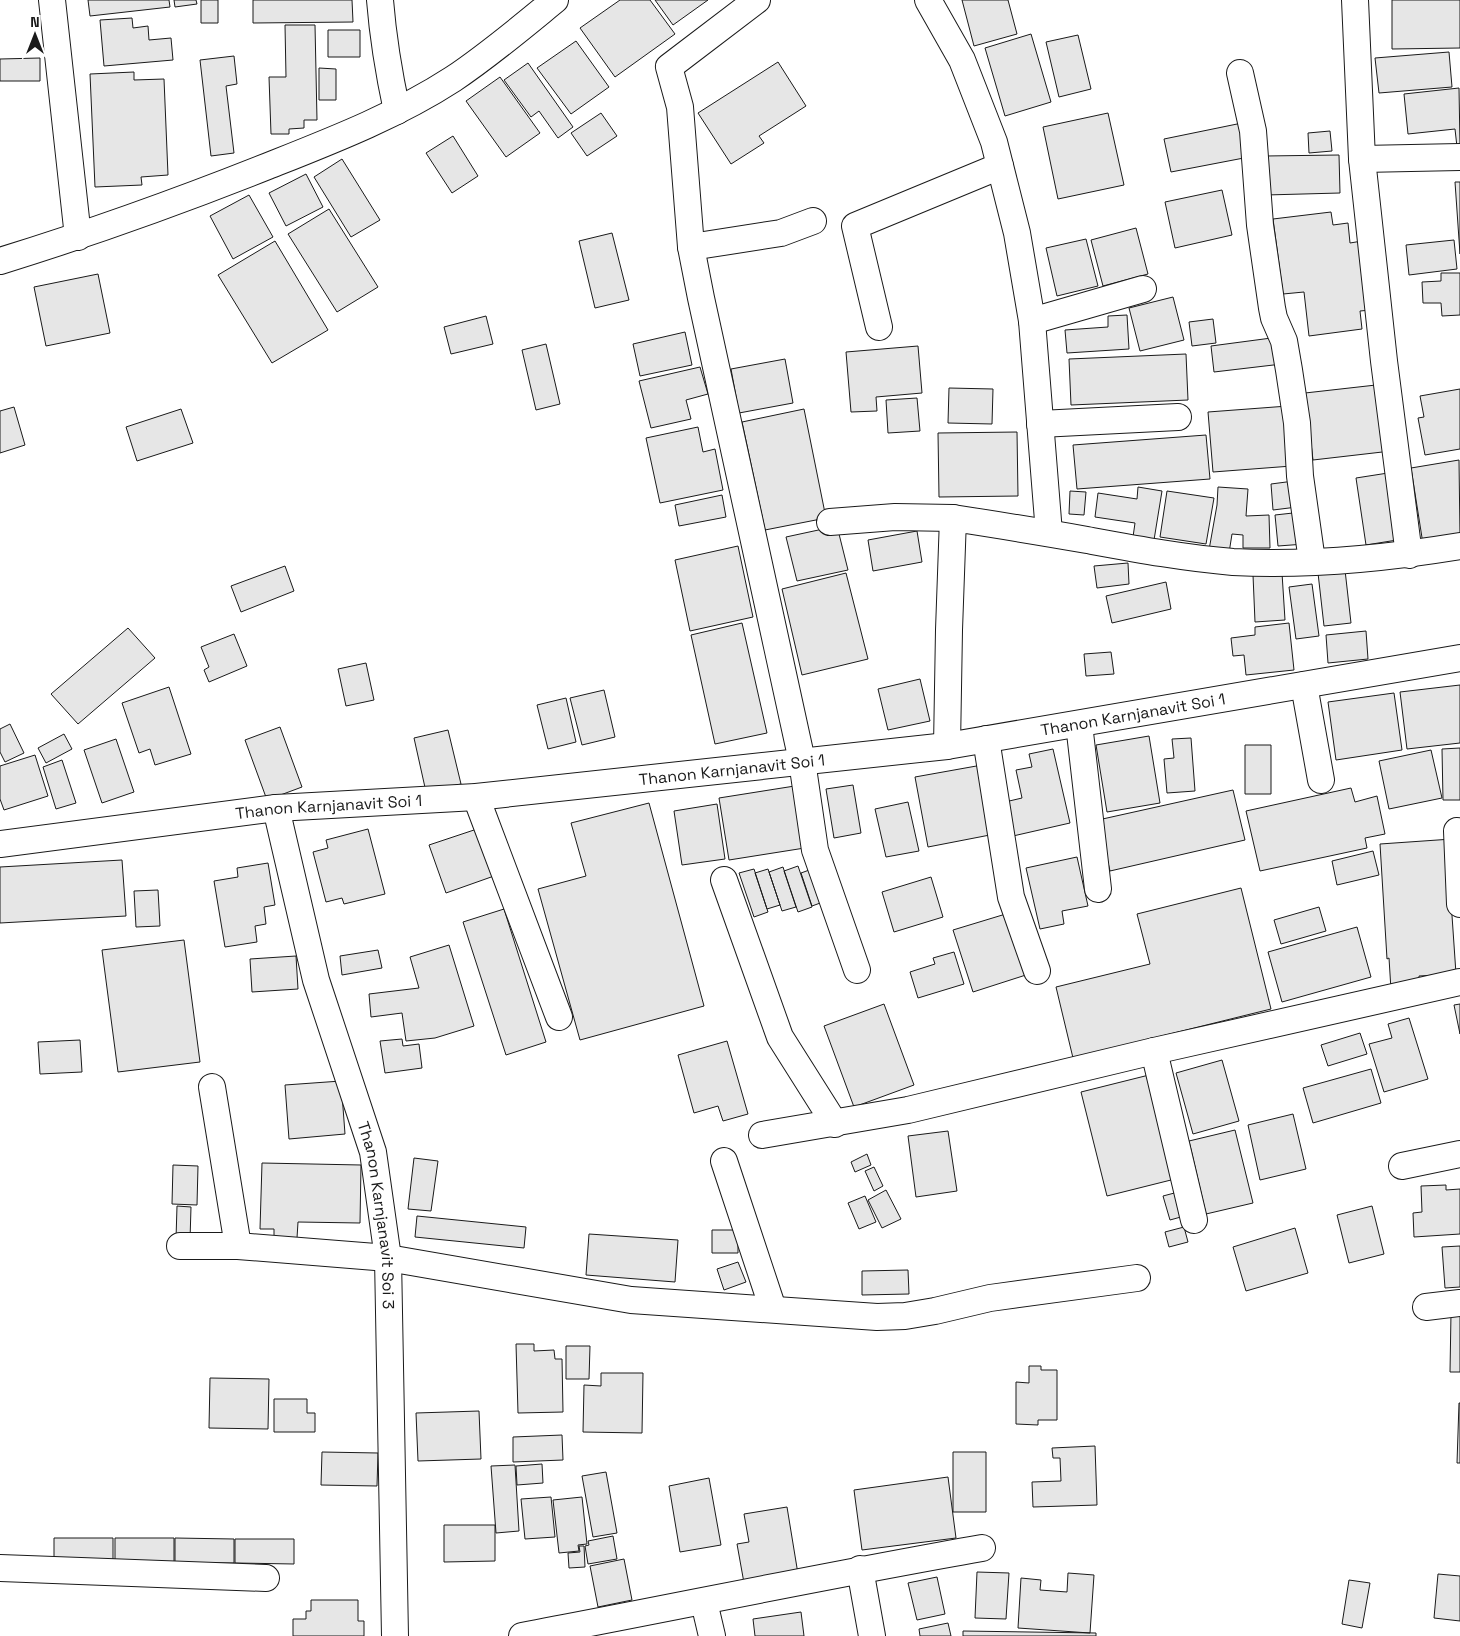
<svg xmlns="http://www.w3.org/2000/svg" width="1460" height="1636" font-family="'Space Grotesk',sans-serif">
<rect width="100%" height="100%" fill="#fff"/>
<path fill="#e6e6e6" stroke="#1a1a1a" d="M88 0H169L170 7 90 16Z
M174 0H196L197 4 175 7Z
M201 0H218V23H201Z
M253 0H352L353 22 253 23Z
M620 0H650L675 34 615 77 580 28Z
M655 0H708L673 25Z
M962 0H1008L1017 34 974 46Z
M1392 0H1460V48L1392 49Z
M132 18 133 28 148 26 149 40 171 38 173 60 104 66 100 20Z
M285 25H315L317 120H304V128L289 129V134H271L269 77H286Z
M328 30H360V57H328Z
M1031 34 1051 102 1005 116 985 48Z
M1078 35 1091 89 1059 97 1046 42Z
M576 41 609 87 571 114 537 68Z
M1449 52 1452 87 1379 93 1375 58Z
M234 56 237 84 226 86 234 153 211 156 200 60Z
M40 58V81H0V59Z
M778 62 806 106 759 136 764 143 731 164 698 113Z
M528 63 573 127 558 138 539 111 531 117 504 80Z
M319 68 336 69V100H319Z
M134 72V80L164 79 168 175 141 177 142 185 95 187 90 74Z
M500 77 540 133 506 157 466 101Z
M1459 88 1460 146 1457 147 1455 129 1408 134 1404 94Z
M601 113 617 136 587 156 571 133Z
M1108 113 1124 185 1058 199 1043 127Z
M1242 123 1249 157 1171 172 1164 139Z
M1330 131 1332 151 1309 153 1308 133Z
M453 136 478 176 452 193 426 153Z
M1339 155 1340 193 1266 195 1265 156Z
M342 159 380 220 351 237 314 177Z
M306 174 323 207 286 226 269 193Z
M1455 182H1460V254Z
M1222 190 1232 235 1175 248 1165 202Z
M249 195 273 237 233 259 210 216Z
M329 209 378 287 337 312 288 234Z
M1331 212 1333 225 1348 223 1350 243 1362 241 1371 310 1360 311 1362 329 1309 336 1304 292 1283 294 1273 219Z
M1136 228 1148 274 1103 286 1091 240Z
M612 233 629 300 595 308 579 241Z
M1086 239 1098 286 1057 296 1046 248Z
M1454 240 1457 269 1409 275 1406 245Z
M275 241 328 330 272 363 218 275Z
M1441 273H1460V315L1442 316 1441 303H1423L1422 282 1441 281Z
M98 274 110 333 46 346 34 287Z
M1173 297 1184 340 1140 351 1129 308Z
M1127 315 1129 349 1067 353 1065 330 1108 327V316Z
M486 316 493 344 451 354 444 327Z
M1213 319 1216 343 1192 346 1189 322Z
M685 332 692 365 640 376 633 344Z
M1279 337 1282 364 1214 372 1211 346Z
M546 344 560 404 536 410 522 350Z
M918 346 922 393 876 397 877 411 851 412 846 352Z
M1186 354 1188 400 1071 405 1069 359Z
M785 359 793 403 739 413 731 369Z
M700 367 708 394 686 400 691 419 651 428 639 381Z
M1376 385 1391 451 1313 460 1305 393Z
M949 388 993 389 992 424 948 423Z
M1460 389V449L1425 455 1418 418 1424 417 1420 396Z
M917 398 920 431 888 433 886 400Z
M1288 406 1292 466 1213 472 1208 412Z
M14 407 25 445 0 453V411Z
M181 409 193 443 137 461 126 427Z
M804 409 826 518 765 530 742 422Z
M698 427 703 452 715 449 723 490 660 503 646 438Z
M1017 432 1018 496 939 497 938 433Z
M1206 435 1210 479 1077 489 1073 445Z
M1459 460 1460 537 1423 544 1411 468Z
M1388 473 1397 540 1366 545 1356 478Z
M1294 481 1297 507 1273 510 1271 484Z
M1138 487 1162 491 1154 540 1133 537 1135 523 1095 517 1098 493 1137 499Z
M1218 487 1248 489 1246 516 1269 515 1270 548H1243V535L1232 534 1229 553 1209 550 1217 505Z
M1070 491 1086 492 1084 515 1069 514Z
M1167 491 1214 498 1206 544 1160 537Z
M722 495 726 517 679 526 675 505Z
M1302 512 1305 544 1278 546 1275 515Z
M837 526 848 570 797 581 786 537Z
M917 531 922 562 873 571 868 540Z
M738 546 753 617 690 631 675 560Z
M1128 563 1129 584 1097 588 1094 566Z
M285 566 294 591 241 612 231 586Z
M1345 570 1351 623 1324 626 1318 573Z
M846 573 868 659 802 675 782 589Z
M1282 573 1285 620 1255 622 1253 575Z
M1166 582 1171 609 1112 623 1106 596Z
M1312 584 1319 636 1296 639 1289 587Z
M742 623 767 733 715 744 691 635Z
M1289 623 1294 670 1246 675 1244 655 1233 656 1231 638 1255 635V627Z
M128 628 155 658 78 724 51 694Z
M1366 631 1368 659 1328 663 1326 635Z
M234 634 247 666 209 682 204 670 209 667 201 647Z
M1111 652 1114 674 1086 676 1084 654Z
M366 663 374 700 346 706 338 669Z
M920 679 930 721 888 730 878 689Z
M1460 685V743L1407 749 1400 692Z
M169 687 191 754 155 765 150 749 139 753 122 703Z
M604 690 615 737 582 745 570 698Z
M1394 693 1402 750 1336 760 1328 702Z
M566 698 576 742 548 749 537 705Z
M10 724 24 753 5 762 0 752V729Z
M280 727 302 787 267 800 245 740Z
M448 730 461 784 426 792 414 738Z
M64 734 72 749 46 763 38 748Z
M1149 736 1160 803 1107 812 1096 745Z
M1191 738 1195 791 1167 793 1164 759 1174 758 1172 739Z
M116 739 134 792 102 803 84 750Z
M1245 745H1271V794H1245Z
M1460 748V800H1443L1442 749Z
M1053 749 1070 823 1013 836 1005 802 1022 798 1016 770 1032 767 1029 754Z
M1431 750 1442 798 1389 809 1379 761Z
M35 755 48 796 4 810 0 799V766Z
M62 760 76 803 56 809 43 767Z
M982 765 995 834 928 847 915 777Z
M801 785 811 847 729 860 719 798Z
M853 785 861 833 834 838 826 789Z
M1351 788 1355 802 1377 796 1385 834 1365 838 1367 848 1260 871 1246 811Z
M1233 790 1245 840 1110 871 1098 820Z
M908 802 919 851 886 857 875 809Z
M649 803 704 1006 580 1040 538 889 586 876 571 823Z
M717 804 725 859 682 865 674 811Z
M368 829 385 894 344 904 342 898 326 902 313 852 328 848 326 840Z
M477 829 494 876 446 893 429 845Z
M1452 839 1448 857 1456 974 1419 976 1420 988 1391 990 1389 958 1387 959 1380 844Z
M1373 851 1379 875 1337 885 1332 861Z
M1077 857 1088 906 1062 911 1064 924 1040 929 1026 868Z
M122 860 126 916 0 923V867Z
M268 863 275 905 264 907 266 924 255 926 257 942 225 947 214 881 238 877 237 868Z
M798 866 812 907 798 912 784 871Z
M783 867 796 907 782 911 769 872Z
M754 869 768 912 754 917 739 873Z
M768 869 780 905 767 909 755 873Z
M812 869 823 902 812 906 801 873Z
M931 877 943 917 894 932 882 892Z
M1241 888 1271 1009 1073 1058 1056 987 1150 964 1137 914Z
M158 890 160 926 136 927 134 891Z
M1319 907 1326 931 1281 944 1274 920Z
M504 909 546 1042 506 1055 463 922Z
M1009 913 1029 974 973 992 953 930Z
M1357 927 1371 977 1282 1002 1268 952Z
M184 940 200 1062 118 1072 102 950Z
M449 945 474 1026 435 1038 406 1041 402 1013 371 1017 369 994 419 988 410 957Z
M378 950 382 968 342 975 340 956Z
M954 952 964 984 918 998 910 972 935 964 933 958Z
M296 956 298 989 252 992 250 959Z
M884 1004 914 1085 854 1107 824 1026Z
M1460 1004V1034L1454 1005Z
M1409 1018 1428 1079 1384 1092 1369 1044 1392 1038 1388 1024Z
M1360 1033 1367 1054 1328 1066 1321 1045Z
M402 1039 403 1046 419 1044 422 1068 385 1073 380 1041Z
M80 1040 82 1072 40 1074 38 1042Z
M727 1041 748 1114 723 1121 718 1106 694 1113 678 1055Z
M1222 1060 1239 1121 1193 1134 1176 1073Z
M1371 1069 1381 1103 1313 1123 1303 1088Z
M1149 1075 1175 1179 1107 1196 1081 1092Z
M341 1081 345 1134 289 1139 285 1085Z
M1293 1114 1306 1169 1260 1180 1248 1125Z
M1235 1130 1253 1203 1206 1214 1189 1141Z
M948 1131 957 1191 916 1197 908 1136Z
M867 1154 871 1165 855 1172 851 1162Z
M414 1158 438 1161 431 1211 408 1209Z
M262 1163 361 1165 360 1223 298 1222 297 1238H274V1229H260Z
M173 1165 198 1166 197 1205 172 1204Z
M874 1167 883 1186 874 1191 865 1171Z
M1446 1185V1190L1460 1189V1234L1414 1237 1413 1213 1422 1212 1421 1186Z
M886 1190 901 1219 882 1228 868 1200Z
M1182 1191 1188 1215 1170 1220 1163 1196Z
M865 1196 876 1222 859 1229 848 1203Z
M177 1206 191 1207 190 1240 176 1239Z
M1372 1206 1384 1254 1349 1263 1337 1215Z
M417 1216 526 1227 524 1248 415 1237Z
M1184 1227 1188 1242 1169 1247 1165 1232Z
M1295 1228 1308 1273 1246 1291 1233 1247Z
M712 1230H738V1253H712Z
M589 1234 678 1240 675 1282 586 1275Z
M1460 1246V1287L1445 1288 1442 1247Z
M738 1262 746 1282 724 1290 717 1269Z
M908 1270 909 1294 862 1295V1271Z
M1451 1313H1460V1372H1450Z
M516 1344H534V1351L554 1350 555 1359H562L563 1412 518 1413Z
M566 1346H590L589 1379H566Z
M1029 1366H1041V1370H1057V1420H1038V1425L1016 1424V1382L1029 1383Z
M601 1373H643L642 1433 583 1432 584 1385 601 1386Z
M210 1378 269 1379 268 1429 209 1428Z
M274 1399H307V1413H315V1432H274Z
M1459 1403H1460V1463H1457Z
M479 1411 481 1459 418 1461 416 1413Z
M562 1435 563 1460 513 1462V1437Z
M1095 1446 1097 1505 1033 1507 1032 1482 1061 1481 1060 1458H1053L1052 1448Z
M322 1452 378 1453 377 1486 321 1485Z
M953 1452H986V1512H953Z
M542 1464 543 1483 517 1485 516 1466Z
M515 1465 519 1531 496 1533 491 1466Z
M606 1472 617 1533 593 1537 582 1476Z
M948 1477 956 1538 862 1550 854 1490Z
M709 1478 721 1545 680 1552 669 1486Z
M551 1497 555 1537 525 1539 521 1499Z
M582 1497 587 1544 578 1545 579 1551 559 1553 553 1500Z
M787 1507 798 1574 744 1583 737 1544 749 1542 744 1514Z
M444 1525H495V1561L444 1562Z
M613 1536 617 1559 588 1564 585 1546 589 1545 588 1541Z
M54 1538H113V1562H54Z
M115 1538H174V1563L115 1562Z
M175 1538 234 1539V1563H175Z
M235 1539H294V1564L235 1563Z
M579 1546H584L585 1567 569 1568 568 1553 580 1552Z
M624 1559 632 1600 598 1607 590 1566Z
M977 1572 1009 1573 1006 1619 975 1618Z
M1068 1573 1094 1575 1090 1633 1018 1628 1021 1578 1041 1580 1040 1590 1067 1592Z
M1438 1574 1460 1576V1621L1434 1618Z
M937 1577 945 1614 917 1620 908 1583Z
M1349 1580 1370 1583 1362 1628 1342 1624Z
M311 1600H358V1621H364V1636H293V1619H306V1611H311Z
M801 1612 804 1636H755L753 1619Z
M948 1623 951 1636H920L919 1629Z
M963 1631 1096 1633V1636H963Z"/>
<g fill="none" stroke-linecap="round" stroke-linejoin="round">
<defs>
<g id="minor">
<path d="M52 0 78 237"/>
<path d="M380 0C383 38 389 74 397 111"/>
<path d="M757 0 669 67 680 107 691 247 701 298 802 761 815 850 857 970"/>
<path d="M928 0 962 60 994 142 1017 233 1032 321 1049 533"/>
<path d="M1355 0 1362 159 1384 361 1409 555"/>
<path d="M1240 73 1253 131 1260 225 1272 308 1274 318 1284 341 1289 370 1297 423 1300 476 1312 561"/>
<path d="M1362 159 1460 157"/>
<path d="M691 247 781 233 813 221"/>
<path d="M0 261C91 233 180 201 268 166 331 141 396 116 453 79 489 55 522 27 555 0"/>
<path d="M1032 321 1143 289"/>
<path d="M879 327 855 226 1000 166"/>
<path d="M1040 424 1178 417"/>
<path d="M830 522 895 517 953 518"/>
<path d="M1304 685 1321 780"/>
<path d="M1079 724 1098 889"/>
<path d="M986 739 1011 897 1037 971"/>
<path d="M947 746 949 630 953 518C998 525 1042 532 1087 540 1136 549 1184 558 1233 562 1308 566 1387 558 1460 546"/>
<path d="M476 797 559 1017"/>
<path id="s1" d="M276 808 316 980 373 1152 388 1258 395 1636"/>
<path d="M1457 831 1460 904"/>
<path id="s2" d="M0 844 276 808 476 797 947 746 1460 658"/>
<path d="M724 880 780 1037 835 1124"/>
<path d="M1154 1051 1194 1220"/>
<path d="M212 1087 238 1246"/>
<path d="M762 1135 908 1110 1154 1051 1460 982"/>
<path d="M724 1161 773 1309"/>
<path d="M1402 1166 1460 1154"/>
<path d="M180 1246H238L388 1258 631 1300 877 1317 905 1316 935 1311 990 1298 1137 1278"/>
<path d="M1426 1307 1460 1303"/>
<path d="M0 1568 266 1578"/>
<path d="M860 1569 872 1636"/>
<path d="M704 1602 712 1636"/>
<path d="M522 1636C676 1607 828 1575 982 1548"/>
</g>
</defs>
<use href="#minor" stroke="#1a1a1a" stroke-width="28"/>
<use href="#minor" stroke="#fff" stroke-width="26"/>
</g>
<g text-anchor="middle" stroke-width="4" stroke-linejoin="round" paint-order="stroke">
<g font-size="16" fill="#1a1a1a" stroke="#fff">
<text dy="6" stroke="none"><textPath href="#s2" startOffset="1141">Thanon Karnjanavit Soi 1</textPath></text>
<text dy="6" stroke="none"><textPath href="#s2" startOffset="736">Thanon Karnjanavit Soi 1</textPath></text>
<text dy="6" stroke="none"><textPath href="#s2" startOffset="331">Thanon Karnjanavit Soi 1</textPath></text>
<text dy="6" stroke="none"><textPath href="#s1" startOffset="421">Thanon Karnjanavit Soi 3</textPath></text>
</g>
</g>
<g transform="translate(35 35)" stroke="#ffffff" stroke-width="4" paint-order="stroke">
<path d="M0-4L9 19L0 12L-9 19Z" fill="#1a1a1a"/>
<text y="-8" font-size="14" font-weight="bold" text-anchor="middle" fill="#1a1a1a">N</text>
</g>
</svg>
